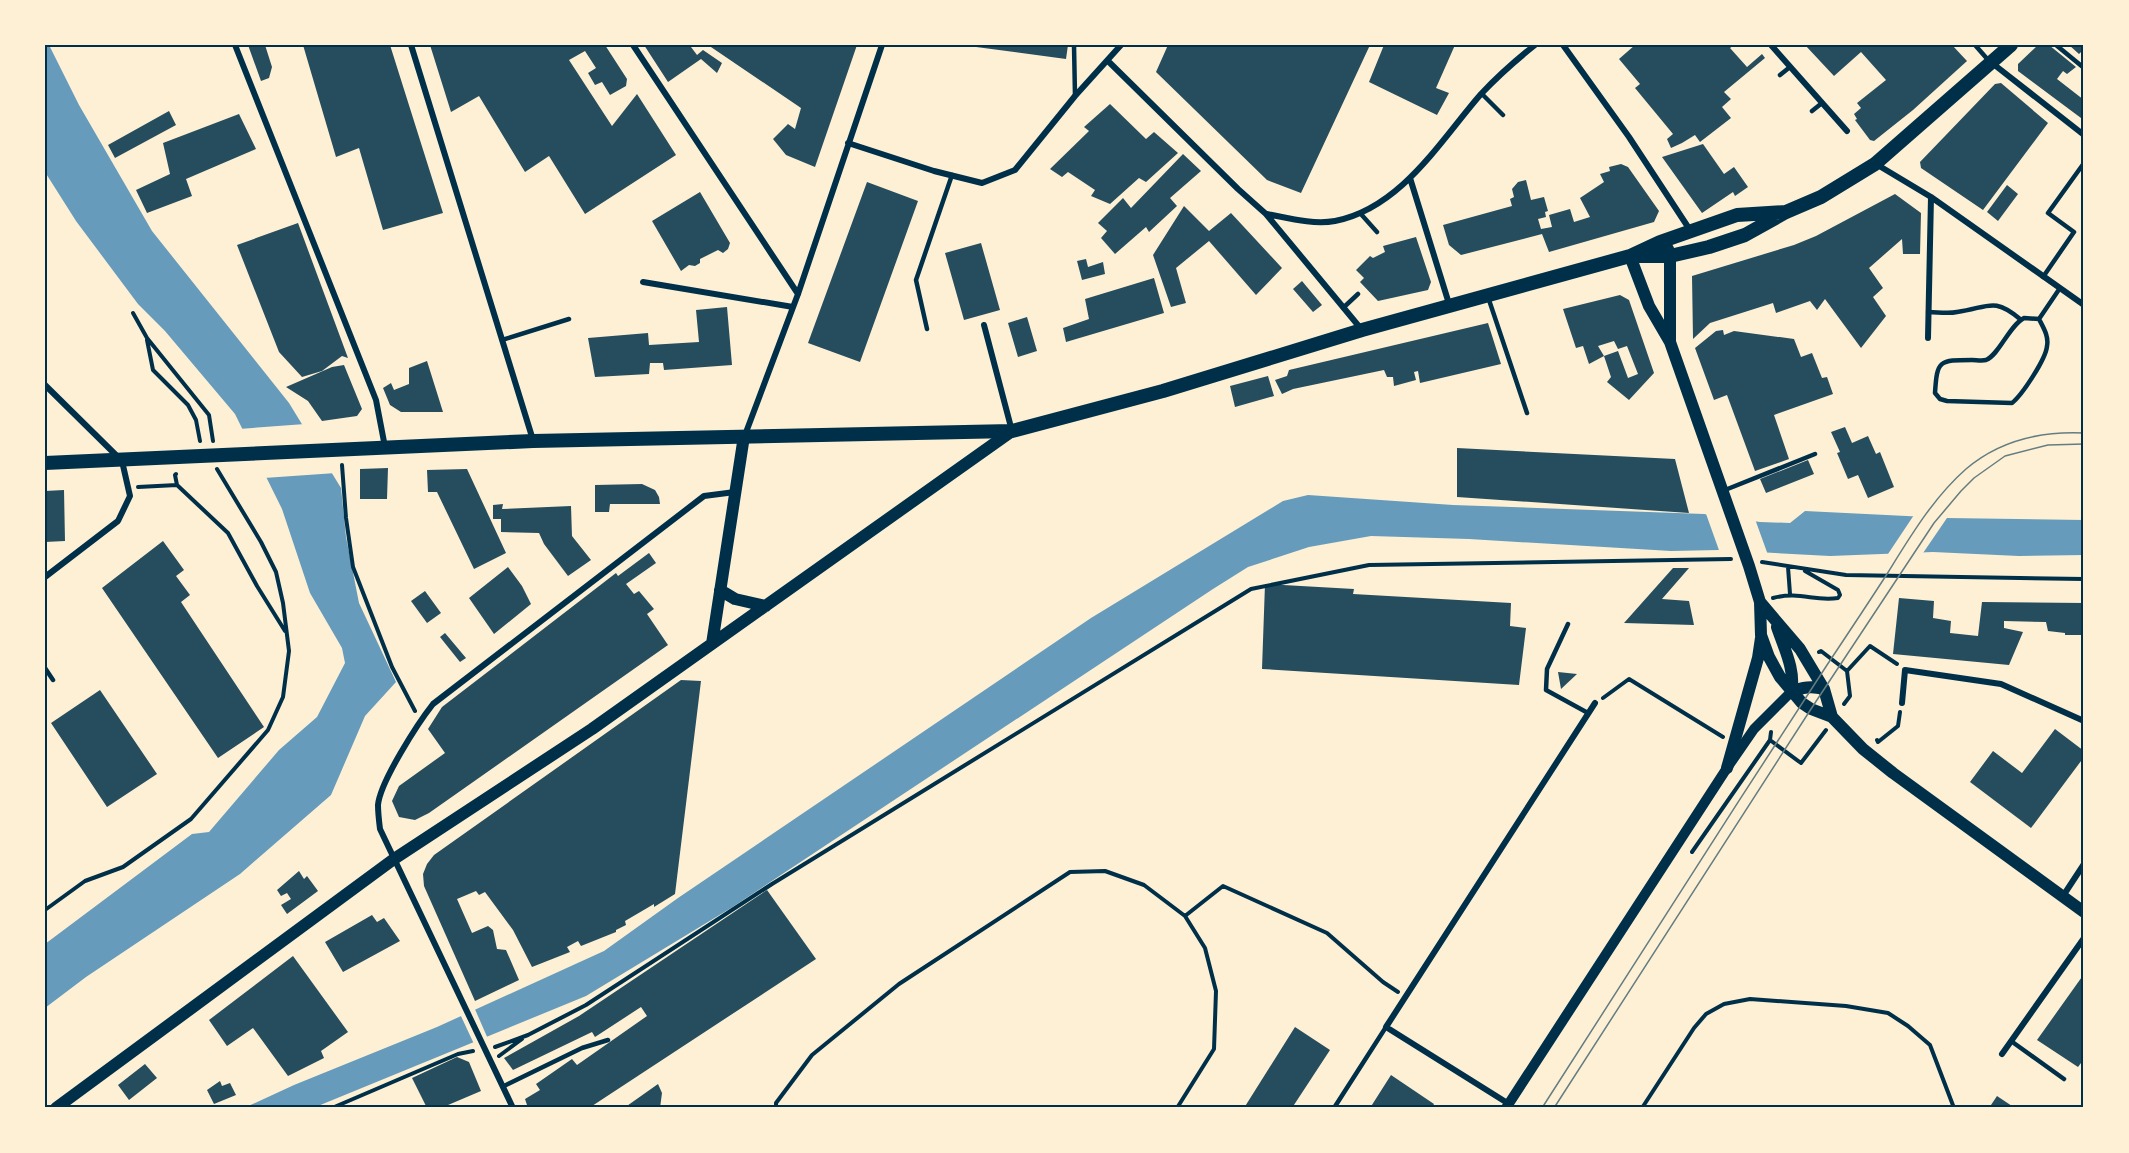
<svg xmlns="http://www.w3.org/2000/svg" width="2129" height="1153" font-family="Georgia,serif">
<rect width="100%" height="100%" fill="#fdf0d5"/>
<path fill="#669bbc" d="M45 45H49L79 105 152 231 289 403 341 488 346 537 359 603 396 682 365 716 331 795 240 874 86 977 45 1008V944L192 834 209 832 279 750 317 717 345 663 342 648 310 593 282 509 235 414 165 331 138 304 76 221 45 172Z
M1308 495 1453 505 1704 514 1760 522 1790 523 1805 511 1947 518 2084 520V555L2019 556 1933 552 1830 556 1719 550 1671 551 1469 539 1371 536 1309 547 1248 567 1213 589 731 908 586 996 313 1108H244L294 1085 437 1027 604 951 678 898 1091 618 1283 501Z"/>
<path fill="#fdf0d5" d="M305 424 336 473 264 478 239 429Z
M1705 511 1755 519 1768 555 1720 553Z
M1916 512 1949 515 1921 556 1886 557Z
M474 1007 488 1039 474 1044 460 1014Z"/>
<path fill="#264d5e" d="M248 45H265L272 67 269 78 261 81Z
M303 45H390L443 213 383 230 359 148 336 157Z
M430 45H605L627 79 626 86 610 95 602 82 595 85 588 73 596 68 585 51 569 60 612 126 637 94 676 155 585 214 549 156 525 172 479 96 451 112Z
M644 45H694L691 47 697 55 703 50 722 63 717 73 701 59 668 82Z
M708 45H857L815 167 786 155 773 139 788 124 795 129 801 108Z
M961 45H1068L1066 59Z
M1168 45H1244L1249 47 1250 45H1370L1301 193 1267 180 1156 72Z
M1384 45H1455L1436 88 1449 93 1437 115 1369 82Z
M1635 45H1734L1730 48 1747 67 1762 54 1765 58 1724 92 1731 99 1722 107 1731 118 1700 142 1695 135 1682 143 1671 148 1667 139 1673 134 1635 88 1640 84 1619 59Z
M1805 45H1952L1967 61 1913 110 1874 141 1870 140 1855 120 1857 119 1854 114 1861 108 1857 103 1886 80 1861 52 1834 76Z
M2038 45H2049L2076 67 2067 74 2063 71 2057 79 2084 100V113L2083 112 2081 118 2018 71V64Z
M2069 45H2084V49L2079 54Z
M2001 83 2048 123 1983 210 1921 168 1920 162 1995 84Z
M1110 104 1146 139 1154 132 1178 153 1146 182 1139 178 1110 204 1091 196 1095 190 1068 172 1062 177 1050 169 1089 131 1084 127Z
M169 111 176 125 115 158 108 145Z
M239 114 256 149 186 179 192 196 147 213 136 190 170 174 163 143Z
M1703 144 1724 174 1734 167 1748 187 1735 196 1733 192 1702 213 1662 157Z
M1183 154 1201 171 1170 198 1177 206 1149 232 1146 227 1115 254 1101 238 1107 231 1098 223 1123 198 1131 208Z
M1621 164 1628 167 1659 211 1654 222 1549 252 1542 234 1461 255 1449 245 1443 225 1512 206 1510 199 1514 197 1512 189 1518 182 1526 180 1531 200 1544 197 1548 211 1545 212 1546 217 1538 219 1541 229 1552 227 1549 215 1570 209 1574 222 1590 217 1580 198 1604 182 1600 174 1610 171 1609 167Z
M867 182 918 201 860 362 808 343Z
M2007 185 2018 194 1998 221 1987 212Z
M700 192 730 243 728 249 723 253 718 250 700 259V263L695 266 689 265 681 271 652 221Z
M1895 194 1921 213 1920 254H1903L1902 239 1869 268 1883 288 1873 297 1886 316 1861 348 1825 299 1817 310 1810 301 1776 313 1773 303 1710 323 1693 339 1692 276 1794 245 1816 236Z
M1184 206 1209 231 1231 213 1282 268 1256 295 1209 241 1176 268 1186 303 1171 307 1153 255Z
M298 223 348 358 342 356 322 371 302 377 279 352 237 245Z
M1416 237 1431 282 1428 290 1378 301 1360 282 1364 278 1356 270 1370 256 1373 258 1385 252 1383 246Z
M981 243 1000 310 964 320 945 253Z
M1086 259 1088 267 1103 262 1105 274 1082 280 1077 261Z
M1154 278 1164 313 1066 342 1063 328 1089 319 1085 299Z
M1302 281 1322 305 1313 312 1293 289Z
M1620 295 1629 300 1654 373 1629 400 1607 382 1611 377 1604 356 1618 351 1628 378 1638 374 1627 346 1618 349 1614 341 1598 346 1604 356 1589 364 1583 346 1576 348 1563 309Z
M727 307 732 365 664 370 663 363H650L649 374 595 377 588 338 648 333 649 345 699 342 696 310Z
M1027 317 1037 351 1018 357 1008 323Z
M1488 323 1501 364 1420 383 1418 371 1414 372 1416 380 1394 386 1393 377H1387L1384 370 1293 389 1282 394 1275 380 1287 376 1289 370Z
M1723 330 1724 335 1734 331 1794 339 1801 357 1812 353 1822 378 1827 377 1833 394 1774 415 1789 459 1755 471 1727 395 1714 400 1695 348 1716 331Z
M427 361 443 412H401L390 405 383 388 391 383 394 390 409 384V368Z
M344 365 362 409 357 416 322 421 308 401 286 387 332 367Z
M1268 376 1274 396 1235 407 1230 386Z
M1845 427 1852 443 1868 436 1876 454 1880 452 1894 487 1868 498 1858 475 1848 479 1837 453 1840 452 1831 432Z
M1457 448 1675 459 1689 513 1457 497Z
M1808 460 1814 474 1766 493 1760 479Z
M388 468 387 499H360V469Z
M467 469 506 553 474 569 437 492H428L427 470Z
M642 484 655 490 659 497 660 504H610L609 512H595V485Z
M64 490 65 541 45 542V491Z
M503 504 502 509 571 506 572 536 591 560 568 576 544 544 539 533 501 532V519H493V505Z
M163 541 184 570 176 576 190 595 181 602 264 727 218 758 102 588Z
M649 553 656 563 626 584 634 594 639 591 654 609 647 614 668 645 429 813 415 820 399 817 392 801 399 786 445 753 428 729 442 707 616 573 618 576Z
M508 567 522 586 531 604 494 634 469 598Z
M1673 568H1689L1662 599 1689 601 1694 625 1624 623Z
M1265 584 1354 589 1353 594 1511 603 1510 626 1526 628 1519 685 1262 669Z
M425 591 441 613 427 623 411 601Z
M1899 598 1934 601 1933 618 1951 621 1950 633 1978 636 1982 602 2084 603V635H2065V633L2048 631 2046 622 2004 621V628L2023 632 2009 665 1893 654Z
M445 633 466 658 460 662 440 637Z
M1558 672 1577 674 1561 689Z
M681 680 701 681 675 894 654 907V904L625 921 626 925 616 930V932L581 946 578 941 567 947 570 952 532 967 513 930 485 892 479 895 476 891 457 899 472 933 488 926 493 930 497 949 506 950 519 980 475 1001 424 886 423 874 427 864 434 855Z
M100 690 157 774 107 807 51 723Z
M2055 729 2084 751V757L2031 828 1970 782 1993 751 2022 773Z
M299 871 304 879 307 876 318 891 287 914 281 905 291 899 287 893 281 896 277 890Z
M767 890 816 959 589 1108H528L525 1099 540 1090 536 1084 572 1059 577 1065 647 1016 641 1007 595 1037 592 1032 513 1070 504 1058 579 1016Z
M372 915 377 922 384 918 400 941 343 972 325 942Z
M293 956 348 1032 321 1051 324 1058 288 1076 253 1028 227 1046 209 1020Z
M2084 974V1059L2078 1067 2037 1040Z
M1295 1027 1330 1050 1292 1108H1244Z
M457 1057 469 1062 481 1091 441 1108H427L412 1078Z
M145 1064 157 1078 129 1100 118 1085Z
M1391 1075 1434 1104 1432 1108H1370Z
M220 1081 222 1086 230 1083 236 1095 214 1104 207 1090Z
M658 1084 662 1093 660 1108H624Z
M1997 1096 2015 1108H1989Z"/>
<g fill="none" stroke-linecap="round" stroke-linejoin="round">
<path stroke="#003049" stroke-width="4" d="M133 313 147 338 209 415 213 441
M147 340 153 370 188 405 196 420 200 441
M342 465 346 518 353 567 392 667 415 711
M176 474 175 475 177 485 228 533 257 586 285 631
M138 487 177 485
M1762 562 1846 575 2084 579
M1788 567 1790 594
M1773 598C1800 591 1815 602 1838 598L1840 595 1838 590 1805 571
M1819 652 1821 651 1847 671 1850 696 1844 704
M1847 671 1870 646 1897 664
M1603 698 1629 679 1723 737
M1770 740 1801 763 1826 730
M1877 740 1878 742 1898 726 1900 712
M1692 852 1770 740 1771 732
M45 910 85 881 123 867 191 819 268 730 283 697 289 651 283 603 276 572 261 542 217 469
M495 1047 528 1035 586 1005 772 884 1251 589 1369 565 1731 559
M499 1056 522 1039
M332 1108 458 1054 473 1051
M776 1108V1103L812 1055 899 984 1070 872 1105 871 1144 885 1185 916
M1177 1108 1214 1049 1216 991 1205 948 1185 916 1223 886 1327 933 1383 982 1398 992
M1642 1108 1694 1028 1706 1014 1724 1004 1750 999 1846 1006 1888 1013 1908 1026 1930 1045 1954 1108"/>
<path stroke="#003049" stroke-width="4.5" d="M1074 45 1075 96
M1975 45 1989 61
M2056 45 2084 68
M1780 75 1790 67
M1482 94 1503 115
M1812 111 1822 103
M1360 213 1377 232
M2043 277 2074 232 2048 213 2084 163
M1488 297 1527 413
M1343 308 1358 294
M1928 312C1937 312 1948 314 1957 312 1988 308 1993 296 2020 319
M2024 318 2039 319C2043 327 2049 336 2047 346 2046 359 2022 395 2012 403L1947 401 1940 399 1935 393C1937 360 1939 360 1972 360 1976 360 1982 361 1986 360 1999 355 2009 326 2024 318Z
M2039 319 2060 288
M927 329 916 280 952 175
M502 340 569 319
M1725 490 1815 454
M1568 624 1547 669 1546 690 1588 713
M45 668 53 680
M2011 1041 2064 1079
M504 1086 582 1048 608 1040
M1334 1108 1386 1027"/>
<path stroke="#003049" stroke-width="6" d="M235 45 376 400 385 447
M411 45 533 440
M633 45 798 294
M1563 45 1629 137 1690 230
M1771 45 1847 131
M1108 61 1238 189 1266 214 1362 330
M1992 63 2084 135
M848 143 934 171 982 183 1015 170 1075 96 1121 45
M1876 164 1931 197 2084 305
M1410 178 1450 307
M1267 214C1288 218 1313 225 1335 221 1401 208 1440 141 1481 94 1498 76 1516 60 1535 45
M643 282 793 307
M984 325 1012 431
M1928 338 1931 197
M45 385 122 461 130 496 118 521 45 577
M745 435 798 294 882 45
M1902 703 1905 670 2001 684 2084 721
M2063 896 2084 864
M2002 1054 2084 938
M1509 1104 1386 1027 1595 703
M513 1108 380 829C379 821 378 813 378 805 380 782 418 723 433 704L704 496 735 492"/>
<path stroke="#003049" stroke-width="10" d="M1506 1108 1727 768 1754 729 1791 692"/>
<path stroke="#003049" stroke-width="12" d="M1660 242 1668 249 1670 256V342
M1630 256 1649 306 1670 342 1749 566 1760 602 1761 635 1769 657 1780 677 1802 703 1811 709 1832 717 1863 749 1893 773 2084 912
M720 590 735 599 766 606
M1760 602 1800 649 1824 689 1832 717
M1777 627C1784 648 1796 671 1791 692
M712 644 744 436
M1791 692C1803 687 1811 686 1824 689
M1727 768 1758 658 1761 638
M56 1108 394 859 592 729 1012 431"/>
<path stroke="#003049" stroke-width="14" d="M1635 256H1670L1709 247 1745 235 1786 212 1821 197 1875 164 2011 45
M45 463 533 441 1012 431 1163 391 1362 330 1630 256 1660 242 1737 215 1786 212"/>
<path stroke="#657d81" stroke-width="1.5" d="M1542 1108C1637 960 1731 812 1827 665 1847 635 1867 605 1887 574 1910 537 1933 498 1966 469 2000 440 2040 431 2084 433
M1554 1108 1811 709 1934 523 1961 491 1974 478 2005 456 2048 445 2084 444"/>
</g>
<rect width="2129" height="1153" fill="none" stroke="#fdf0d5" stroke-width="93"/>
<rect x="46" y="46" width="2036" height="1060" fill="none" stroke="#003049" stroke-width="2"/>
</svg>
